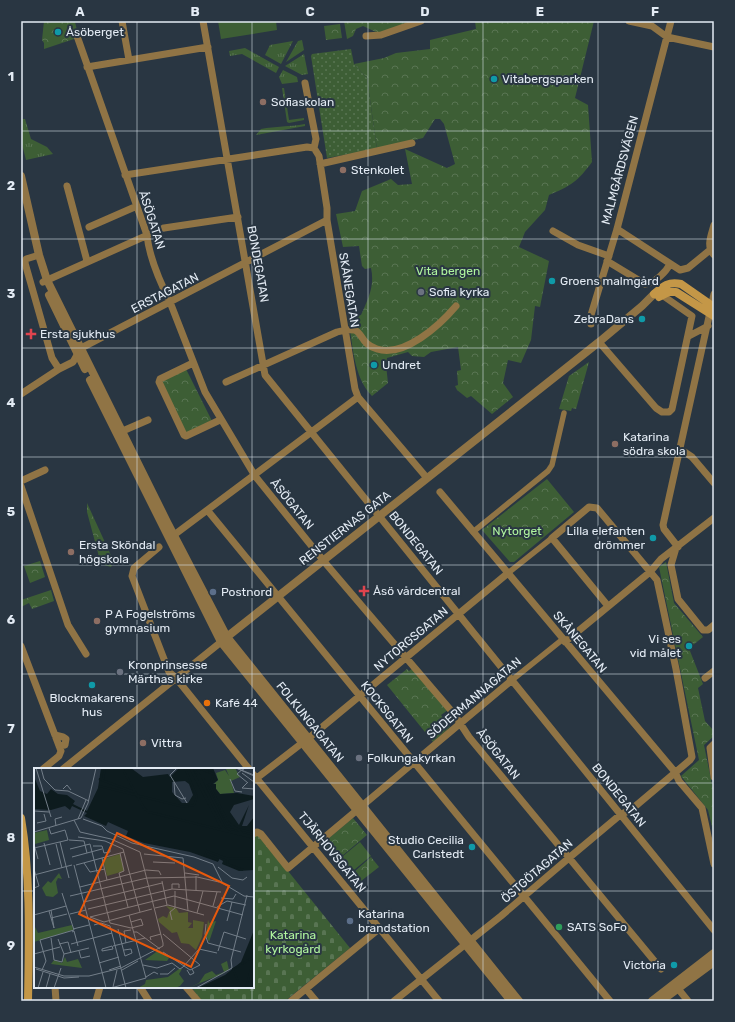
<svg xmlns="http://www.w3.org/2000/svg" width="735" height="1022" font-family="Rubik,sans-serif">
<defs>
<pattern id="grass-tufts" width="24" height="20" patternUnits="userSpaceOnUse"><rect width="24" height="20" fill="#3d5e35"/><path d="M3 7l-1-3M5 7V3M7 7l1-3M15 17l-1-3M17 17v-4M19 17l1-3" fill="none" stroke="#597553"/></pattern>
<pattern id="cemetery-stones" width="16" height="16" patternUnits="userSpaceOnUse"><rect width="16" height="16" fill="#3d5e35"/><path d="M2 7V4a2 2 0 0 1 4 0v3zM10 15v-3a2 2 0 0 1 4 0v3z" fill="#597553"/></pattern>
<pattern id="park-crowns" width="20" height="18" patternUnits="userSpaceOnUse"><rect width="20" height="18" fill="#3d5e35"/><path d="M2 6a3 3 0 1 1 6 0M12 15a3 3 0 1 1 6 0" fill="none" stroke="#597553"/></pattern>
<pattern id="garden-dots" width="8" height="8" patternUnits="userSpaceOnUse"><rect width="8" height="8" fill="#3d5e35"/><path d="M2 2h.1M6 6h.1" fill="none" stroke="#597553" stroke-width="1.8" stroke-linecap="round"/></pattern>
</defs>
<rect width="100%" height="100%" fill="#293642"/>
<path fill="url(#grass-tufts)" d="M302 40 304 50 286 62 298 41Z
M293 41 281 64 265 55 270 45Z
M245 48 279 67 276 73 242 54 230 56 229 51Z
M304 54 308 74 302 75 285 66Z
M283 70 297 77 298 82 282 84 279 77Z
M282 88H284L289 120 304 118V120L289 123 287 122Z
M21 119H25L31 139 47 147 53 154 26 160 21 140Z
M305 124V126L256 135 261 129C276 126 289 127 305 124Z"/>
<path fill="url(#cemetery-stones)" d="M256 835H259L350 948 285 1001H202L191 987H253V838Z"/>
<path fill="url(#park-crowns)" d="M44 21H78L75 22 78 34 74 39 44 49V43L42 40Z
M344 21H414L378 33 363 26 356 29 353 36 347 39Z
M475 21H594L575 98 588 105 592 162C578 181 571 186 549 195L545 210 525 232 519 247 549 261 540 307 535 306 531 340 521 363 508 360 503 383 513 397 492 414 471 396 467 398 457 390 455 386 458 385 457 371 461 370 458 347 431 352 424 357 412 356 408 352 387 358 386 365 388 383 372 396C353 377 353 344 348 318L361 315C368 299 375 286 371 268L365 269 362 266 359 246 343 247 336 214 355 211 362 191 391 179 398 185 412 184 405 149 447 168 455 164 444 124 440 119H435L423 138 377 149 367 78 354 64 384 58 396 53 430 49V40L476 29Z
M340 24 342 38 326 40 324 26Z
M589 362 576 409 572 408 571 411 559 409 569 376Z
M186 369 212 421 188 433 185 432 162 382 163 379Z
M547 479 574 512 514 562H510L482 530Z
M87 503 114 562 111 567 101 564 87 512Z
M40 561 45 577 30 583 24 566Z
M666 562 674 603 703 637 693 645 690 651 703 684 698 688 705 721 714 731V736L704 745 714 794V835L708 810 681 776 699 760 659 567Z
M51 590 54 601 32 609 29 603 21 607V600Z
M413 668 448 710 441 715 450 727 433 742 387 685 407 669 409 671Z
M353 818 367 835 336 861 322 844Z
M371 857 379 867 361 881 354 872Z"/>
<path fill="url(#garden-dots)" d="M351 49 354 64 367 78 377 149 327 158 311 56 312 54Z"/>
<path fill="#3d5e35" d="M218 21H276L277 30 221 39Z
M360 842 371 856 348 875 337 861Z"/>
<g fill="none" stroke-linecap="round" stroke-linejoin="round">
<path stroke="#45515d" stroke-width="7" stroke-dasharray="7 3.5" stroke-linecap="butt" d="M151 233 164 228"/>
<path stroke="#907445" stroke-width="5.5" d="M473 532 548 471 552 465 564 413
M508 573 552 538
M512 680 563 639"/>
<path stroke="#907445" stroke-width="7" d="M122 21 129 60
M203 21 265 375 714 930
M629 21 652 26 667 37 714 47
M77 36 147 235C149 257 160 282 170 302L205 392 255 476 327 565 454 714 469 737 661 969
M366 36 381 35 421 21
M87 67 208 47
M305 83 316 139 314 148
M314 148 319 156 327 208V220L355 389 358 397 427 478
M320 164 412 143
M125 175 307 147 314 148
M67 186 87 261
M714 225C711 236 706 246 714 255
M89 227 137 206
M164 228 238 217
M617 229 680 270 688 268 710 250
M553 231 578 245 609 256
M39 255 26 259 25 263 52 358 59 369
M607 261 645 284C655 283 666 272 670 264
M43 282 150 234
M591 324V315L617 229 671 21
M689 336 708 326
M599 342 656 408 662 412H669L672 409 692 316 662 295
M193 363 160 379 159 382 184 435 186 436 220 420
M226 382 337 332C368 323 354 342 377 349 404 358 440 325 456 306
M21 394 59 369 73 362 81 348 87 345 327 220
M118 433 148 420
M680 449 692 457 714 483
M21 481 45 470
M21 486 68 625 86 654
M440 492 675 772 679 781 702 808 714 864
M208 511 610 1001
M174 535 358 397
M159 547 134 568 132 576 169 672 176 678 249 769
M678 547 664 529 663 525 714 294
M676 548 671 565 678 599 703 630H708L714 625
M565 642 650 572 661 559 714 518
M21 646 61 751 59 756 43 769
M705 678 714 671
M55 735 63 737 66 739 65 745 59 746
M714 744 710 748 714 777
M63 769 221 642
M253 774 439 1001
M253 781 315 733 508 573
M253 834 257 832 261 834 288 868 512 680
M675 985 688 1001
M55 987 56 1001
M140 987 149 1001
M186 987 198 1001
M306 989 316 1001
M96 1001 100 987
M291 1001 380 928
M394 1001 501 916 570 857 620 815 632 809 690 760 692 757 676 669 657 580 597 508 589 507 552 538 608 606"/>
<path stroke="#907445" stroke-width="8" d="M21 176 39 255 47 280 167 522 227 637 519 1001
M49 295 85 369
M90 380 221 642 511 1001
M223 640 599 342 642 306 654 294
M652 1001 714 953
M661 1001 714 962"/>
<path stroke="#c49747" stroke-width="8" d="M654 294C663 286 669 281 681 284L714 307
M659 297 669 292H676L714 316
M21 818C31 879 29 940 28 1001"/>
</g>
<path fill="none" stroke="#e3ebf4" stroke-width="1" stroke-opacity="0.55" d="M137 21V769M252 21V769M368 21V1001M483 21V1001M598 21V1001M21 131H714M21 239H714M21 348H714M21 457H714M21 565H714M21 674H714M21 783H35M253 783H714M21 891H35M253 891H714M137 987V1001M252 987V1001"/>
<g fill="#0f9aa8" stroke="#293642" stroke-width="1.5">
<circle cx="58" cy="32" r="4"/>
<circle cx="494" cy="79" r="4"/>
<circle cx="552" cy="281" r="4"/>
<circle cx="642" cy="319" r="4"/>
<circle cx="374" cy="365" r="4"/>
<circle cx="653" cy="538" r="4"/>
<circle cx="689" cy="646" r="4"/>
<circle cx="92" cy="685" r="4"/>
<circle cx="472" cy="847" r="4"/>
<circle cx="674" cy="965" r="4"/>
</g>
<g fill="#8d6e63" stroke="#293642" stroke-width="1.5">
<circle cx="263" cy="102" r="4"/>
<circle cx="343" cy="170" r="4"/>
<circle cx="615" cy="444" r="4"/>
<circle cx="71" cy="552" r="4"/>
<circle cx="97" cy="621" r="4"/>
<circle cx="143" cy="743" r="4"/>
</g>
<g fill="#6b7280" stroke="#293642" stroke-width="1.5">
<circle cx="421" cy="292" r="4"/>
<circle cx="120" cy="672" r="4"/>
<circle cx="359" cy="758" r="4"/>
</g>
<g fill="#e0444e" stroke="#293642" stroke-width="1.5">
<path d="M29 328h4v4h4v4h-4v4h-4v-4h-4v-4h4z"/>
<path d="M362 585h4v4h4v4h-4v4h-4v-4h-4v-4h4z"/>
</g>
<g fill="#5c6f8a" stroke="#293642" stroke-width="1.5">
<circle cx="213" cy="592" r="4"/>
<circle cx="350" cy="921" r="4"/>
</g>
<circle fill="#e8710a" stroke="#293642" stroke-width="1.5" cx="207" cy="703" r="4"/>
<circle fill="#2e9e5b" stroke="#293642" stroke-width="1.5" cx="559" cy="927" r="4"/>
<g text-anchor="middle" stroke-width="4" stroke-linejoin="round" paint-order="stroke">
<g font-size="12" fill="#e3ebf4" stroke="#293642" text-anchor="start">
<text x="66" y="36">Åsöberget</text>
<text x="502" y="83">Vitabergsparken</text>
<text x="271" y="106">Sofiaskolan</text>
<text x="351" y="174">Stenkolet</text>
<text x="560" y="285">Groens malmgård</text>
<text x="429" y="296">Sofia kyrka</text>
<text x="634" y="323" text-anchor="end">ZebraDans</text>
<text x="40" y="338">Ersta sjukhus</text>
<text x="382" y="369">Undret</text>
<text x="623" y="441">Katarina<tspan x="623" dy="14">södra skola</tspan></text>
<text x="645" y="535" text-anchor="end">Lilla elefanten<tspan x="645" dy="14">drömmer</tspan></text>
<text x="79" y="549">Ersta Sköndal<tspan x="79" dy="14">högskola</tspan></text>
<text x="373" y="595">Åsö vårdcentral</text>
<text x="221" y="596">Postnord</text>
<text x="105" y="618">P A Fogelströms<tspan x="105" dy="14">gymnasium</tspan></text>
<text x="681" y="643" text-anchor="end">Vi ses<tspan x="681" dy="14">vid målet</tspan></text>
<text x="128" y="669">Kronprinsesse<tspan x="128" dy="14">Märthas kirke</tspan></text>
<text x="92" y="702" text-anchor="middle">Blockmakarens<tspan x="92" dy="14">hus</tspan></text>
<text x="215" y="707">Kafé 44</text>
<text x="151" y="747">Vittra</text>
<text x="367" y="762">Folkungakyrkan</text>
<text x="464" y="844" text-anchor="end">Studio Cecilia<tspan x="464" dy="14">Carlstedt</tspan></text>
<text x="358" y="918">Katarina<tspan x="358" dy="14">brandstation</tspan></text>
<text x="567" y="931">SATS SoFo</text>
<text x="666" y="969" text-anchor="end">Victoria</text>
</g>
<g font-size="12" fill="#e3ebf4" stroke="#293642">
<text transform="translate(620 170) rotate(-75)" y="4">MALMGÅRDSVÄGEN</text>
<text transform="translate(152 220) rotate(72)" y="4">ÅSÖGATAN</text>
<text transform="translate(258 264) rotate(80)" y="4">BONDEGATAN</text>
<text transform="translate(349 290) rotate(81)" y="4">SKÅNEGATAN</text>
<text transform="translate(165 293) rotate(-27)" y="4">ERSTAGATAN</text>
<text transform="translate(292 504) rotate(51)" y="4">ÅSÖGATAN</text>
<text transform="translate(345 528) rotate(-38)" y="4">RENSTIERNAS GATA</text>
<text transform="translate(416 543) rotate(51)" y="4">BONDEGATAN</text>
<text transform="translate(411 639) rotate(-40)" y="4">NYTORGSGATAN</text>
<text transform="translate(580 642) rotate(50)" y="4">SKÅNEGATAN</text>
<text transform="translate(474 698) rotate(-40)" y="4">SÖDERMANNAGATAN</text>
<text transform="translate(387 712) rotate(51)" y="4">KOCKSGATAN</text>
<text transform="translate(310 722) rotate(51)" y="4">FOLKUNGAGATAN</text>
<text transform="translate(498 754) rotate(51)" y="4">ÅSÖGATAN</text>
<text transform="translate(619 795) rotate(51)" y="4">BONDEGATAN</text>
<text transform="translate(332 852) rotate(51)" y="4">TJÄRHOVSGATAN</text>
<text transform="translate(537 871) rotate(-41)" y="4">ÖSTGÖTAGATAN</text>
</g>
<g font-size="12" fill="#b0f59e" stroke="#293642">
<text x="448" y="275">Vita bergen</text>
<text x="517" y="535">Nytorget</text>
<text x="293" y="939">Katarina<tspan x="293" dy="14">kyrkogård</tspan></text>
</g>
</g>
<g transform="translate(34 768)">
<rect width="220" height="220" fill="#293642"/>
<path d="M13 62 15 72 1 76 0 65ZM86 86 90 103 73 108 69 91Z" fill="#3d5e35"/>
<path d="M195 0H201L206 9 197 13 200 25 186 26 179 17 184 12 182 5 191 2 195 8 192 1ZM25 105 28 111 24 110 22 114 24 125 19 129 12 128 8 120 14 113 17 115ZM132 138 142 140 145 145 154 144V154L158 155 154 160H159V152L170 154 168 169 162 182 155 176 147 175 143 164 138 165 125 154 124 151 129 148 133 150 136 142ZM174 152 175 155 182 153 175 174 172 167ZM0 157 4 165 38 157 39 162 0 174ZM125 182 135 190 133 193 111 192ZM31 189 33 194 44 191 48 200 17 196 20 192 28 195ZM193 193 195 202 188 206 154 220 165 215 171 206 178 203 182 207 190 204 187 196ZM145 201H148L145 206 150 213 146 218 141 220H104L111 216 112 212 134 209Z" fill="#3d5e35"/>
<path d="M67 0H97L109 9 134 6 136 9 145 0H179L184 12 179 16H182V21L186 26 203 25 220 28V31L200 37 196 44 205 57 215 37 208 58H213L220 49V102L205 103 188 96 189 93 185 91 184 94 156 84 110 75 92 68 94 63 74 54 72 58 50 48 53 45 38 38 36 42 31 38 17 42 0 41V6L1 5V11L6 23 13 26 17 21 24 26 33 27 41 33 39 36 53 43 64 20ZM151 13 155 16 159 27 154 35H148L138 24V14ZM220 162V220H164L191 207 207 194Z" fill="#0d1b1e" fill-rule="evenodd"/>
<path fill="none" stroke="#0d1b1e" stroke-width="2" d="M71 0 69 11H65L100 24M88 0 110 40 115 44 220 70M156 0 187 59 192 63M157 0 188 59 194 63M159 0 176 18 194 54 209 66M164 0 180 6 176 17M169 11 192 58 220 65M65 18 150 39 160 37 163 29 151 0M197 63 220 69M185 92 171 87 173 83 194 91M209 102 193 96 194 91 220 90M207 220 199 201 220 189M212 220 220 190"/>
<path fill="none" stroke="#737e89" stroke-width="1" d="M2 0 17 49M7 0 10 11 21 22 34 23 55 33M143 0 136 7 153 35M202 0 220 8M202 0 220 7M209 2 210 0 203 6 214 15M208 5 220 14M196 11 201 23 208 24M140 14 141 27 148 31 152 30M213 15 208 20 220 21M29 21 33 17 37 22M0 43 15 44M44 51 52 32M49 51 68 58 73 63 98 75 160 89 179 96 188 114M40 52 46 64 77 71 106 84 129 175M3 55 12 53 10 46M22 58 21 51 28 49M0 64 47 50 54 35 62 0M44 69 71 73 89 81 106 144M35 72 50 73 53 85M26 74 35 110M10 75 16 97M0 76 4 91M22 76 28 100M59 78H68L70 85 76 84V79M0 80 34 72 31 62 17 66 15 60M36 81 56 76 76 155 97 160 109 157 107 151 97 154M86 85 90 103 85 105 94 139M110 86 149 90 154 143M38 89 68 81M68 90 73 112M119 94 141 95M50 95 56 104 71 101M40 97 68 204M42 97 90 84M184 99 198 110 209 112 213 109M0 101 5 118 0 120M151 105 165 107M0 107 38 97M128 113 133 137M185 113 210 128 220 129M46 119 112 102 125 103 127 107M138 121V116H145V120M162 122V108M36 128 113 110 163 109 185 114M187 130 199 131 202 126M50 134 128 115M179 138 183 124M183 139 193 133 212 137M121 140 134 137 170 147M54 141 138 121 187 124M118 141 70 154 56 149 140 128 209 147M15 143 20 160 17 142M163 145 169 123M36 146 52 142M0 147 32 138M17 150 33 146M138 152 136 144 141 140V123M193 153 198 134M172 156 171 166 174 175 207 184M60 157 67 155 76 158 92 220M39 161 55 157M84 161 91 188 98 185 97 181 90 182M38 164 40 163 44 178M100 164H103L126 181M17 170 20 192 28 194 30 186 24 171M117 172 116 169 127 166M92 175 90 163 97 162M25 176 34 174 37 185M37 176 78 165M78 178 79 181 68 183V181ZM79 178 111 170M165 181 183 185M45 183 47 190 56 188M184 183 190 164 212 171M129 184 156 202 166 197 129 166M0 186 26 179M30 186 55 180M65 195 85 189M109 197 123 200 138 195 146 201 149 199M0 199 30 208H55L87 200 129 178V175M149 199 165 181M2 201 30 210 45 209M8 202 12 193 6 172 40 162 28 125M75 202 87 198M88 202 104 193M153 202 156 207 160 205 158 201M68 204 72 220M126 206H134L141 200M112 209 120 204 124 206M79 219 83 202M4 220 9 204M12 220 16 206M20 220 27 200M77 220 112 210 95 147M162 220 198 200 197 192 213 127"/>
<path fill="#e8590c" fill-opacity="0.15" stroke="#e8590c" stroke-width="2" d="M83 65 195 118 157 199 45 146Z"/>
<rect width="220" height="220" fill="none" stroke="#e3ebf4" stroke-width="2"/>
</g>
<rect width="735" height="1022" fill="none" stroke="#293642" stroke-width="44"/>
<rect x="22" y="22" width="691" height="978" fill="none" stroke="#e3ebf4" stroke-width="1.5"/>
<g font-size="13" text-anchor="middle" font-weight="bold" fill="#e3ebf4">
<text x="80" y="16">A</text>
<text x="195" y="16">B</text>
<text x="310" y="16">C</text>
<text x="425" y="16">D</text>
<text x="540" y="16">E</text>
<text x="655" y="16">F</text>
<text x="11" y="81">1</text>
<text x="11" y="190">2</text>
<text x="11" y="298">3</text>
<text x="11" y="407">4</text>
<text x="11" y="516">5</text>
<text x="11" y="624">6</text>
<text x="11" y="733">7</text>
<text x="11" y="842">8</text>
<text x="11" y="950">9</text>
</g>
</svg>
